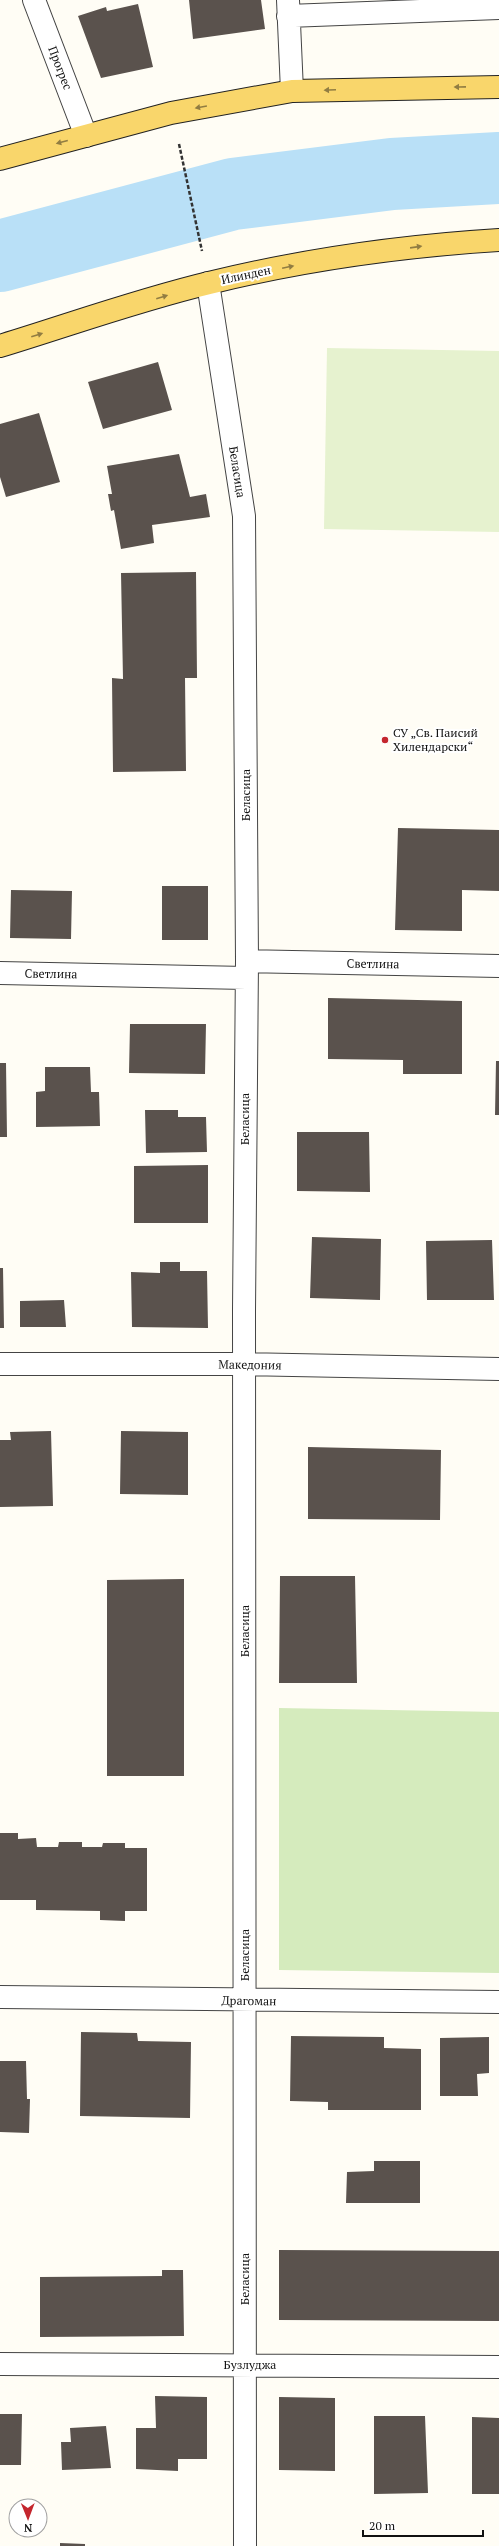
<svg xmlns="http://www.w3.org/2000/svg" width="499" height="2546" font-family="'PT Serif',serif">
<rect width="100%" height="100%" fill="#fffdf5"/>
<path fill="#d5ebbd" d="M279 1708 499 1712V1973L279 1970Z"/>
<path fill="#e6f2cf" d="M327 348 499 351V532L324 529Z"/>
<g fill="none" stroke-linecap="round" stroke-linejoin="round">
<path stroke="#b9e0f7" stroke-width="72" d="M0 256 233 194 392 174 499 168"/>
</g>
<path fill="#5a524d" d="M189 0H261L265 29 193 39Z
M138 4 153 67 101 78 78 16 106 7 107 11Z
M158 362 172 410 103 429 88 382Z
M39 413 60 482 6 497 0 477V424Z
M179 454 190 497 206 494 210 517 152 525 154 543 121 549 114 510 111 511 108 494H112L107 466Z
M196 572 197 678H185L186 771 113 772 112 678 123 679 121 573Z
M398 828 499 830V891L462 890V931L395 930Z
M162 886H208V940H162Z
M11 890 72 891 71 939 10 938Z
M328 998 462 1001V1074H403V1060L328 1059Z
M130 1024H206L205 1074 129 1073Z
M496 1061H499V1115H495Z
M0 1063H6L7 1137H0Z
M45 1067H90L91 1092H99L100 1126 36 1127V1092L45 1091Z
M145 1110H178V1117H206L207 1152 146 1153Z
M297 1132H369L370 1192 297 1191Z
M208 1165V1223H134V1166Z
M312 1237 381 1239 380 1300 310 1298Z
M492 1240 494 1300H427L426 1241Z
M160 1262H180V1271H207L208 1328 132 1327 131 1272 160 1273Z
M0 1268H3L4 1328H0Z
M64 1300 66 1327H20V1301Z
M51 1431 53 1506 0 1507V1440H11L10 1432Z
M121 1431 188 1432V1495L120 1494Z
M308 1447 441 1450 440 1520 308 1519Z
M280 1576H355L357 1683H279Z
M184 1579V1776H107V1580Z
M0 1833H18V1839L36 1838 37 1847H58L59 1842H82V1847H102L103 1843H125V1848H147V1911H125V1921L100 1920V1911L36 1910V1900H0Z
M81 2032 137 2033 138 2041 191 2042 190 2118 80 2116Z
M291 2036 384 2037V2048L421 2049V2110H328V2102L290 2101Z
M489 2037V2073L477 2074 478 2096H440V2038Z
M0 2061H26L27 2099H30L29 2133 0 2132Z
M374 2161H420V2203H346L347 2172 374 2171Z
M279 2250 499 2251V2321L279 2320Z
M162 2270H183L184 2336 40 2337V2277L162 2276Z
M155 2396 207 2397V2459H178V2471L136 2469V2428H156Z
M279 2397 335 2398V2471L279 2470Z
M0 2414H22L21 2465H0Z
M374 2416H425L428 2493 374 2494Z
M472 2417 499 2418V2494H472Z
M106 2426 111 2468 62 2470 61 2442H71L70 2428Z
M60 2543 85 2544V2546H60Z"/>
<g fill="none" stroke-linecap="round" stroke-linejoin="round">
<defs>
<path id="minor" d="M34 0 86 136
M288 0 292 91
M288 16 499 8
M208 283 244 516 247 961 244 1311 245 2546
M247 961 499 966
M0 973 246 978
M0 1364H244L499 1369
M0 1997 499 2002
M0 2364 499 2367"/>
<path id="major" d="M0 159 171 113 292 91 499 87
M0 346C69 325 138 300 209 283 303 260 402 246 499 240"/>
</defs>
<use href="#minor" stroke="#444" stroke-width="24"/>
<use href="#major" stroke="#222" stroke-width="24"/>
<path stroke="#333" stroke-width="2.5" stroke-dasharray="4 2" stroke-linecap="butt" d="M179 144 202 251"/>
<use href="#minor" stroke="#fff" stroke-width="22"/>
<use href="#major" stroke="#f9d66b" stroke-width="22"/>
</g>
<defs><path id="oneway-solid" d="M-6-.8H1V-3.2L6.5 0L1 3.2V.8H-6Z"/></defs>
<g fill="#917d42">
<use href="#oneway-solid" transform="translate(460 87) rotate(179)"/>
<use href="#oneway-solid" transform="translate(330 90) rotate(178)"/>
<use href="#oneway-solid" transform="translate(201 107) rotate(170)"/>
<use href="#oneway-solid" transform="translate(62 142) rotate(165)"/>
<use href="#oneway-solid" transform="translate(416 247) rotate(-8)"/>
<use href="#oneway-solid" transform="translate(288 267) rotate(-12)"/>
<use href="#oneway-solid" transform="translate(162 297) rotate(-17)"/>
<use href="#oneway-solid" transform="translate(37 335) rotate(-17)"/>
</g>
<circle fill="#c4262e" stroke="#fff" stroke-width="1.5" cx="385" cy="740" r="4"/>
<g text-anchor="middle" stroke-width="4" stroke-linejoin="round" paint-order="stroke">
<g font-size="12" fill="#111" stroke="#fff">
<text transform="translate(60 68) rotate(69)" y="4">Прогрес</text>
<text transform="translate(246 275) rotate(-12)" y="4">Илинден</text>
<text transform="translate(237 472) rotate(81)" y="4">Беласица</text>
<text transform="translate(246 795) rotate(-90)" y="4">Беласица</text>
<text transform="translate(373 964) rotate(1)" y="4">Светлина</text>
<text transform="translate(51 974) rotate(1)" y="4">Светлина</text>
<text transform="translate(245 1119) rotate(-90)" y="4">Беласица</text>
<text transform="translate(250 1365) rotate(1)" y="4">Македония</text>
<text transform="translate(245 1631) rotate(-90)" y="4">Беласица</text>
<text transform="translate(245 1955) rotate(-90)" y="4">Беласица</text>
<text transform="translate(249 2001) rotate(1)" y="4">Драгоман</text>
<text transform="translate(245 2279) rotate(-90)" y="4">Беласица</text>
<text x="250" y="2369">Бузлуджа</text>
</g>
<g font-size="12" fill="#111" stroke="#fff" text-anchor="start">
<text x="393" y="737">СУ „Св. Паисий<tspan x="393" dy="14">Хилендарски“</tspan></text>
</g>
</g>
<g transform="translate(28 2518) rotate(179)"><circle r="19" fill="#ffffff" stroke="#a0a0a0"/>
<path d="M0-3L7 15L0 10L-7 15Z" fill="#c4262e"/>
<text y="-6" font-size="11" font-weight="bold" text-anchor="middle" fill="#111111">N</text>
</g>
<path d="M363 2530v6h120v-6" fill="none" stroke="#111111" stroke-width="2"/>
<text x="369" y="2530" font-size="12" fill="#111111" stroke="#ffffff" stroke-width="3" paint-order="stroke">20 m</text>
</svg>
